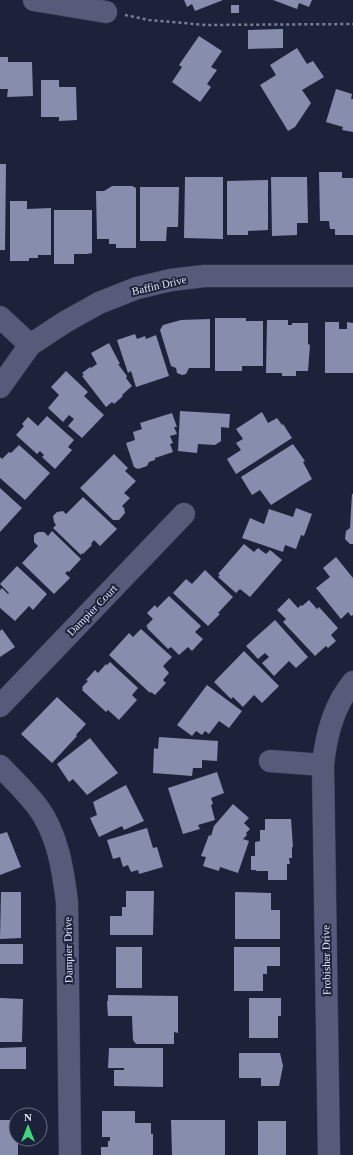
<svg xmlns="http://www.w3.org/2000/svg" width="353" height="1155" font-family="'Times New Roman',serif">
<rect width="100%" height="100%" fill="#1d223b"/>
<path fill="#868dad" d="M184 0H223L195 11 192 4 187 7Z
M273 0H312L309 7 299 3 297 9Z
M231 5H239V13H231Z
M283 29V48L248 49V30Z
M199 36 222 51 211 67 217 70 207 84 211 87 200 102 172 82 182 67 179 65Z
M297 48 307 64 313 61 324 77 302 90 311 103 295 127 288 131 260 85 276 75 270 65Z
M0 57H8V62H32L33 96 7 97 8 89H0Z
M41 80H59V87H76L77 120 59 121V117H41Z
M336 89 352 94 351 99H353V132L342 130 343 127 326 122Z
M0 164H6L5 250H0Z
M319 172H342V178H353V235H335V229H330L329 221H320Z
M185 177H223V239L184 238Z
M271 177H307L308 223H297V235L272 236Z
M268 180V230L248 231V235H227V181Z
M112 186H132L136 188V248H116V244H109V239H97L96 191H104Z
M140 187H179L178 227H167L166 241H140Z
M10 201H27V209L51 208V255H38V258H29V261H10Z
M54 210H92V253L87 254H74V264H54Z
M215 318H246V321H263V366H242V371H215Z
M210 319V368H189L186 374 182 375 177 373 176 368 171 366 160 330 163 325 181 320Z
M267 320H288V325H292V323H308V344L310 345 308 371H296V376H282V373H266Z
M325 322H339V329H347V322L353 323V373H325Z
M135 334 137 339 145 336 146 339 156 335 169 376 136 387 131 371 128 373 117 340Z
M109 343 120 364H118L127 376 126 378 132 386 122 395 123 396 114 404 112 402 106 407 82 376 84 375 82 373 90 367 91 368 97 364 91 353Z
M66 371 88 392 84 396 104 415 82 438 68 426 74 419 69 415 63 422 48 408 59 395 51 387Z
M180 411 230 414 229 428 221 427V441L215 445 198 444 197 453 178 451Z
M262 412 268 423 277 418 282 425 283 424 292 438 236 474 227 459 241 450 236 443 243 439 236 429Z
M172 413 177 427H174L177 434 170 436 173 443 170 444 173 452 155 458V460L149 462 147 466 138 469 134 467 126 443 135 440 133 432 142 429 140 423Z
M47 416 74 440 68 447 72 450 55 469 42 457 44 455 40 451 37 454 16 435 24 426 22 424 28 417 38 426Z
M293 444 305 461 303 462 312 479 271 505 260 490 252 495 241 477Z
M19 445 50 473 25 500 0 478V457L2 459 9 452 11 453Z
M114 454 128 468 125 471 136 481 124 493 130 498 122 506 124 508 125 513 119 520H113L80 488Z
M0 488 22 508 0 532Z
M352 494H353V544H350L345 539 346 531 350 528Z
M83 497 117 529 100 546 94 540 91 544 92 545 83 554 82 553 81 555 53 528 56 525 54 522 53 516 57 512 63 511 66 514Z
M296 508 312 514 304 536 301 535 296 549 285 545 283 552 242 538 250 518 264 524 269 509 293 517Z
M52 531 81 559 69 572 68 571 65 573 70 578 54 594 22 563 38 546 34 542V535L38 532H44L48 536Z
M244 544 254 552 258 548 266 554 270 550 282 560 250 597 240 589 236 593 218 577 220 575 218 574Z
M336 557 353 578V615L351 616 348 612 341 619 316 588 330 577 323 568Z
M17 566 47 594 33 610 29 606 15 621 0 608V590L2 588 8 594 9 593 0 584Z
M205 570 233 597 218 613 220 614 208 626 173 593 186 579 192 584Z
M169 596 201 626 195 632 203 639 192 651 188 647 179 655 171 647 168 649 147 628 148 627 146 626 153 619 147 613 155 605 157 608Z
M289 598 298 608 301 605 302 606 309 600 317 609 319 607 338 628 331 635 336 641 328 648 326 646 315 656 283 622 286 619 277 610Z
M275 620 308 657 296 668 289 661 274 676 262 663 269 657 265 653 258 659 246 646Z
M2 629 15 647 0 657V631Z
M141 629 172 657 163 666 169 673 163 680 166 683 155 695 151 692 150 693 109 655 129 633 133 637Z
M244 651 279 686 262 703 254 695 243 707 233 697 231 699 214 682Z
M110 662 138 688 132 695 137 700 119 720 108 710 106 712 82 690 83 688 82 687 88 681 86 680 95 670 98 673 106 664 107 665Z
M207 685 242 711 229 728 219 721 209 734 205 731 202 735 196 731 192 736 177 725Z
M57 697 86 724 76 735 77 736 52 763 21 734Z
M159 737 218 741 217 761 202 760V768H193L192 776 153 773 154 748 158 749Z
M90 738 118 773 87 795 73 779 69 782 57 764Z
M217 772 224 793 211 798 213 804 211 805 215 820 198 825 200 829 183 834 168 788Z
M126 785 144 821 124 830 122 826 99 837 90 818 97 815 93 802Z
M233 804 249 818 244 823 250 829 246 833 247 835 243 839 249 841 238 873 220 867 219 871 203 866 206 857 201 856 209 835 211 836 214 826Z
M265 819H291L293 847H292V858H289L290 864H287V880H268V871H256V870H251V856H255V842L260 841V830H265Z
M147 828 153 848 157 847 163 867 139 874 138 870 131 872 128 865 123 867 120 857 113 859 107 840Z
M7 832 21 867 0 875V834Z
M126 891H154L153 935H110V916H122V907H126Z
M1 892H21V938L0 939Z
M235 892 271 893V910H280V939H235Z
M0 944H23V964H0Z
M116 947H142V988H116Z
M234 947H280V966H267V974H263V991H234Z
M108 995 178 996V1033L174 1032V1044H136L133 1040 132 1016H108L107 1002 108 1000Z
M0 998 23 999 22 1042H0Z
M249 998H281V1016H278V1038H249Z
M26 1047V1069H0V1048Z
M109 1048H163V1087L114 1086V1070H124V1068H108Z
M239 1053H280L283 1066 279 1086H261V1078H239Z
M102 1111H135V1123H151V1134H153V1155H101V1147H108V1141H110V1137H102Z
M0 1120H16V1139H27V1141H18V1155H0Z
M171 1120H225V1155H172Z
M258 1121H286V1155H258Z"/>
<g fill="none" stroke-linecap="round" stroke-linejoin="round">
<defs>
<path id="minor" d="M34 0 106 12
M0 317 30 345
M0 387 30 345 65 322 99 303 137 288 171 280 204 276H353
M0 706 184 514
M270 761 323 765
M0 766C13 779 26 792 37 806 58 834 63 870 67 902L70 1155
M329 1155 323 765C326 735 334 705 353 682"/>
</defs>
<use href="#minor" stroke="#3c3e54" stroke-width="23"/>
<path stroke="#7b7f95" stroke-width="2.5" stroke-dasharray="3 3" stroke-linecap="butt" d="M125 15 149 20 206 25 353 24"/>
<use href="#minor" stroke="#555b79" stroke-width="22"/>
</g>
<g text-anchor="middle" stroke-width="4" stroke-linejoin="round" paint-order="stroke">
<g font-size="11" fill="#dfe3f5" stroke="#1d223b">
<text transform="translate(159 285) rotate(-13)" y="4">Baffin Drive</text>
<text transform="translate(92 610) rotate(-46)" y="4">Dampier Court</text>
<text transform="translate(68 950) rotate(-91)" y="4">Dampier Drive</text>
<text transform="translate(326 960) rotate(-91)" y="4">Frobisher Drive</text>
</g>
</g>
<g transform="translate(28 1127)"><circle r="19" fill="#1d223b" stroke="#6b6f85"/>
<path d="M0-3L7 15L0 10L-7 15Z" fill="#40d77c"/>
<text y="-6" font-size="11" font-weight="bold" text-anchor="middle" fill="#dfe3f5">N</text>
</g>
</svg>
